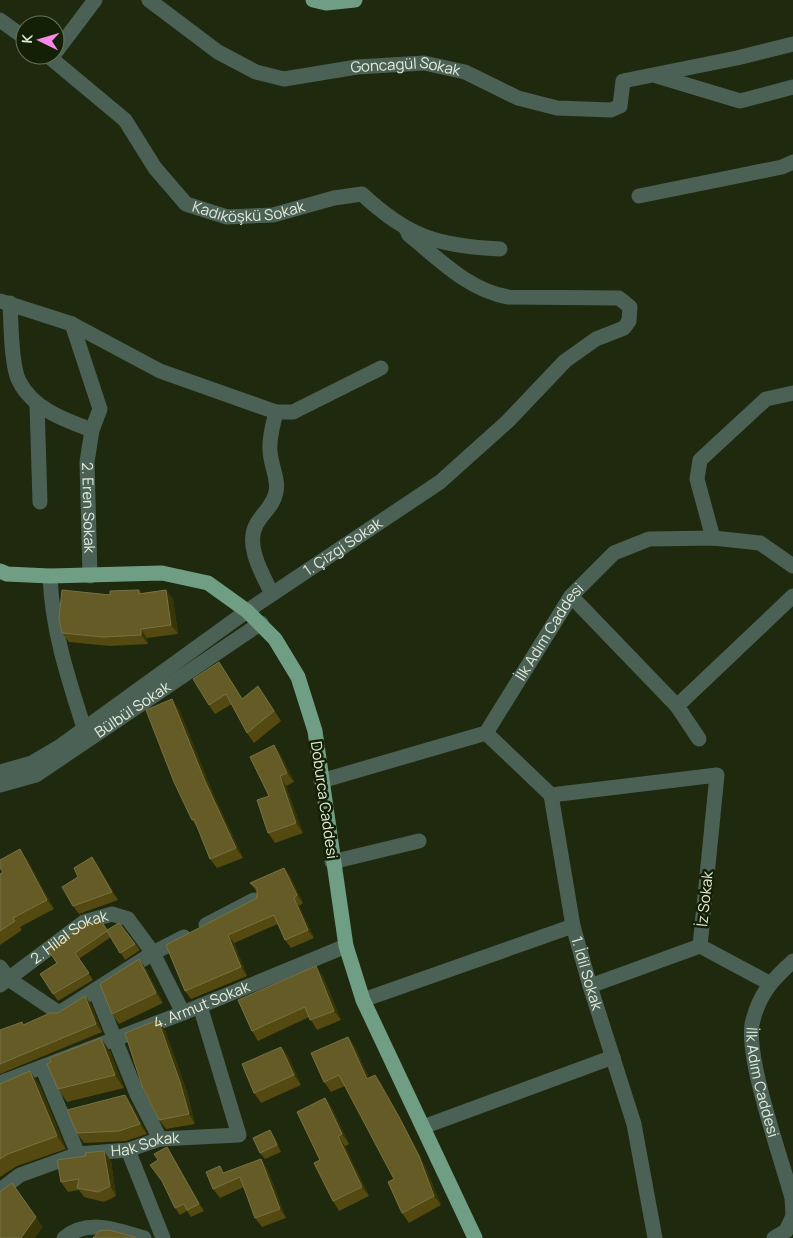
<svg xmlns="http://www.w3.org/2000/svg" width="793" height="1238" font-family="Manrope,sans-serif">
<rect width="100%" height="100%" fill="#1e290e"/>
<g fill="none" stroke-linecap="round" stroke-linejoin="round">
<g stroke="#4b6155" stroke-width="15">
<path id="s1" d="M149 0 218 52 256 72 284 79 357 67 424 63 465 72 518 98 557 108 611 110 620 106 623 81 737 58 793 44"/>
<path d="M0 20 25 38"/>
<path d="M55 53 95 0"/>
<path id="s2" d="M47 55 125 120 155 168 186 204 227 217 273 215 334 198 362 194C408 237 438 246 500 249"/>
<path d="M657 76 740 101 793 87"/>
<path d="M639 196 782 167 793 162"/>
<path d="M0 301 72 324 160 371 276 412H293L381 368"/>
<path d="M10 303C11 322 11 366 19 381 33 409 65 420 92 430"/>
<path id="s3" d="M72 324 100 409 92 430 87 462 90 576"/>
<path d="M37 404 40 502"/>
<path d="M713 538 697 479 700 460 766 399 793 393"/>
<path d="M50 576C52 630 68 678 84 728L90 735"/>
<path d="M272 594C263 575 245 546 256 525 262 513 273 507 276 492 279 479 270 464 270 450 269 437 273 425 276 412"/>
<path d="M571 596 677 706 699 739"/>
<path d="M677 706 793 596"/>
<path id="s4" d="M486 733 551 795 573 926 590 986 634 1124 655 1238"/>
<path id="s5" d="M0 772 32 763 59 747 247 611 440 482 508 421 565 361 596 339 624 328 629 321 630 307 619 298 508 297C468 290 439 259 409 235L406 228"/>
<path id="s6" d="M321 781 486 733 571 596 614 553 649 539 713 538 760 543 793 566"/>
<path id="s7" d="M0 785 36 775 261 623"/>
<path d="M551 795 717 775 700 946 769 983"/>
<path d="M332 862 419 841"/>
<path d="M206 925 254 900"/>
<path id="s8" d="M793 961C773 979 760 993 753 1020 743 1052 782 1160 792 1198L793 1215"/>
<path d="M0 967 10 980 59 1013 153 953 184 937"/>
<path id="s9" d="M0 985 84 922 112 914 128 919 153 953 183 1013"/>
<path d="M590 986 700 946"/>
<path d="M95 990 137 1094 160 1139"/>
<path d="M363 1000 573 926"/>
<path d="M42 1067 78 1154"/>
<path id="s10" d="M0 1083 183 1013 346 946"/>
<path d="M423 1127 613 1057"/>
<path d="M128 1150 163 1238"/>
<path id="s11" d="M0 1190 20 1175 78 1154 128 1150 160 1139 239 1135 200 1006"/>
<path d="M64 1238C89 1218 117 1230 144 1238"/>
<path d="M774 1238 786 1231 793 1216"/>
</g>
<path stroke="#709e84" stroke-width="15" d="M313 0 326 3 355 0
M0 571 7 574 50 576 162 573 208 583 247 611 275 639 298 677 315 731 346 946 363 1000 475 1238"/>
</g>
<path fill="#544910" d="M139 590 141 593 166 590 173 599 178 634 147 638 148 644 110 646 69 642 62 633 110 595Z
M219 662 243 699 265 696 281 721 254 743 247 733 232 704 215 714 209 705Z
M179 709 212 791 243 858 217 868 210 859 198 828 192 820Z
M281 755 294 782 286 786 303 833 275 843 268 833 269 796Z
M27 859 54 909 20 927 22 930 0 945V874Z
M98 866 118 900 79 914 73 906Z
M284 868 290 876 303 903 299 906 314 938 291 948 285 940 278 924 234 943 247 976 191 999 185 991 166 945 257 898V892L250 883Z
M119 923 140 950 125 960 111 937 79 959 93 980 58 1001 53 994 57 963Z
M139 959 146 969 163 1003 119 1024 112 1014Z
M323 976 341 1020 317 1030 309 1017 258 1041 252 1031Z
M91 1004 102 1032 0 1074V1030L24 1025 58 1013Z
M165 1030 187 1092 195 1124 166 1129 159 1120Z
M348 1037 355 1047 369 1078 375 1075 382 1085 405 1127 425 1166 441 1205 409 1223 402 1213 394 1179 345 1086 331 1092 324 1082Z
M281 1047 288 1056 301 1085 261 1103 254 1093Z
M110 1051 124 1088 67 1102 58 1089Z
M0 1084H39L66 1149 17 1166 0 1177Z
M325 1098 332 1108 349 1144 345 1146 369 1196 339 1211 333 1201 320 1160Z
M132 1105 147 1134 126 1141 84 1143 77 1133Z
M275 1137 281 1152 265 1159 260 1153Z
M167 1147 171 1153 204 1211 191 1217 187 1211 180 1215 175 1208 158 1160Z
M104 1151 111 1161 116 1196 104 1202 84 1197 79 1190 68 1192 61 1182 86 1156Z
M261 1159 267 1168 286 1218 262 1227 255 1218 244 1187 220 1198 213 1189 224 1173Z"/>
<path fill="#383506" d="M166 590 173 599 178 634 171 625Z
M141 629 147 638 148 644 141 635Z
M219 662 226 672 249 709 242 699Z
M172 699 179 709 212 791 243 858 236 848 205 781Z
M274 745 281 755 294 782 287 773Z
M280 776 286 786 303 833 296 823Z
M20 849 27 859 54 909 47 900Z
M92 857 98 866 118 900 112 892Z
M284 868 290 876 303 903 297 895Z
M294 898 299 906 314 938 308 930Z
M228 935 234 943 247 976 241 967Z
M139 959 146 969 163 1003 156 993Z
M316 966 323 976 341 1020 334 1011Z
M85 996 91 1004 102 1032 96 1024Z
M158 1020 165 1030 187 1092 195 1124 189 1114Z
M348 1037 355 1047 374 1089 367 1079Z
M101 1038 110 1051 124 1088 115 1075Z
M281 1047 288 1056 301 1085 294 1075Z
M30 1071 39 1084 66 1149 57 1136Z
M375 1075 382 1085 405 1127 425 1166 441 1205 434 1196Z
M125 1095 132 1105 147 1134 140 1124Z
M325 1098 332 1108 349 1144 342 1134Z
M270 1130 275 1137 281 1152 277 1145Z
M338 1136 345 1146 369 1196 362 1187Z
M167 1147 171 1153 204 1211 199 1204Z
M104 1151 111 1161 116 1196 110 1186Z
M261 1159 267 1168 286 1218 280 1209Z
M36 1217 43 1227 35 1238H21Z"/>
<path fill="#645b26" stroke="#787243" d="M62 590 110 595V591L139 590V594L166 590 171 625 141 629V635L103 637 62 633 59 619Z
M219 662 242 699 258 686 274 711 247 733 226 694 209 705 193 679Z
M172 699 205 781 236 848 210 859 194 819 192 820 174 782 146 710Z
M274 745 287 773 280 776 296 823 268 833 257 800 269 796 250 757Z
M20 849 47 900 13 918 15 921 0 931V874L3 872 0 868V860Z
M92 857 112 892 73 906 62 887 78 877 74 868Z
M284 868 297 895 294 898 308 930 285 940 274 915 228 935 241 967 185 991 166 945 257 898V888L250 883Z
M100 919 107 930 119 923 135 944 120 953 107 931 75 953 89 973 53 994 40 974 57 963 48 950 84 924Z
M139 959 156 993 112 1014 100 984Z
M316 966 334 1011 310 1020 305 1007 252 1031 238 1000Z
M85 996 96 1024 0 1064V1030L22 1022 23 1025 50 1013H58Z
M158 1020 180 1082 189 1114 159 1120 142 1086 125 1033Z
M348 1037 367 1079 375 1075 399 1117 419 1156 434 1196 402 1213 388 1182 394 1179 339 1075 324 1082 311 1053Z
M101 1038 115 1075 58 1089 47 1064 51 1062 49 1058Z
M281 1047 294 1075 254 1093 242 1064Z
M30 1071 57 1136 8 1154 0 1159V1084Z
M125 1095 140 1124 119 1131 77 1133 67 1110Z
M325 1098 342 1134 338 1136 362 1187 333 1201 314 1163 320 1160 297 1112Z
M270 1130 277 1145 260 1153 253 1138Z
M167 1147 199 1204 187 1210 184 1204 175 1208 162 1181 150 1165 158 1160 154 1154Z
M104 1151 110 1186 98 1192 77 1188 79 1179 61 1182 57 1160 86 1156 85 1153Z
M261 1159 280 1209 255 1218 240 1177 213 1189 206 1172 220 1166 223 1173Z
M12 1183 36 1217 21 1238H0V1192Z
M109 1230 135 1237V1238H93L99 1231Z"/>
<g text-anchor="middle" stroke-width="5" stroke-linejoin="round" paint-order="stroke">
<g font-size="15" fill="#e5eddc" stroke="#142005">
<text dy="5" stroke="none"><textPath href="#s1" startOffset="281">Goncagül Sokak</textPath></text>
<text dy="5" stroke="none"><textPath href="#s2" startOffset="270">Kadıköşkü Sokak</textPath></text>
<text dy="5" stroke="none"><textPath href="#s3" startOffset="190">2. Eren Sokak</textPath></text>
<text dy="5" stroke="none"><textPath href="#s5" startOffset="412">1. Çizgi Sokak</textPath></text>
<text dy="5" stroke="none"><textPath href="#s6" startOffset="291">İlk Adım Caddesi</textPath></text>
<text dy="5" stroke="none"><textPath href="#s7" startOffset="154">Bülbül Sokak</textPath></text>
<text transform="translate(324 800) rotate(82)" y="5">Doburca Caddesi</text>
<text transform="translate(705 899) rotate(-84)" y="5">İz Sokak</text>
<text dy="5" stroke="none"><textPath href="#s9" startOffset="85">2. Hilal Sokak</textPath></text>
<text dy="5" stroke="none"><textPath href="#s4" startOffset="272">1. İdil Sokak</textPath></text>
<text dy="5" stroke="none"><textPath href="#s10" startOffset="216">4. Armut Sokak</textPath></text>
<text dy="5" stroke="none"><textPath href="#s8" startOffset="136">İlk Adım Caddesi</textPath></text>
<text dy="5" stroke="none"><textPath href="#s11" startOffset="155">Hak Sokak</textPath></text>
</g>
</g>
<g transform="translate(40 40) rotate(275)"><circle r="24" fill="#142005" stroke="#68725b"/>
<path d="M0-4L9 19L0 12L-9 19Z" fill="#f888ea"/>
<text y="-8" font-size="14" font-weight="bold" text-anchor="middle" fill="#e5eddc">K</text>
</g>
</svg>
